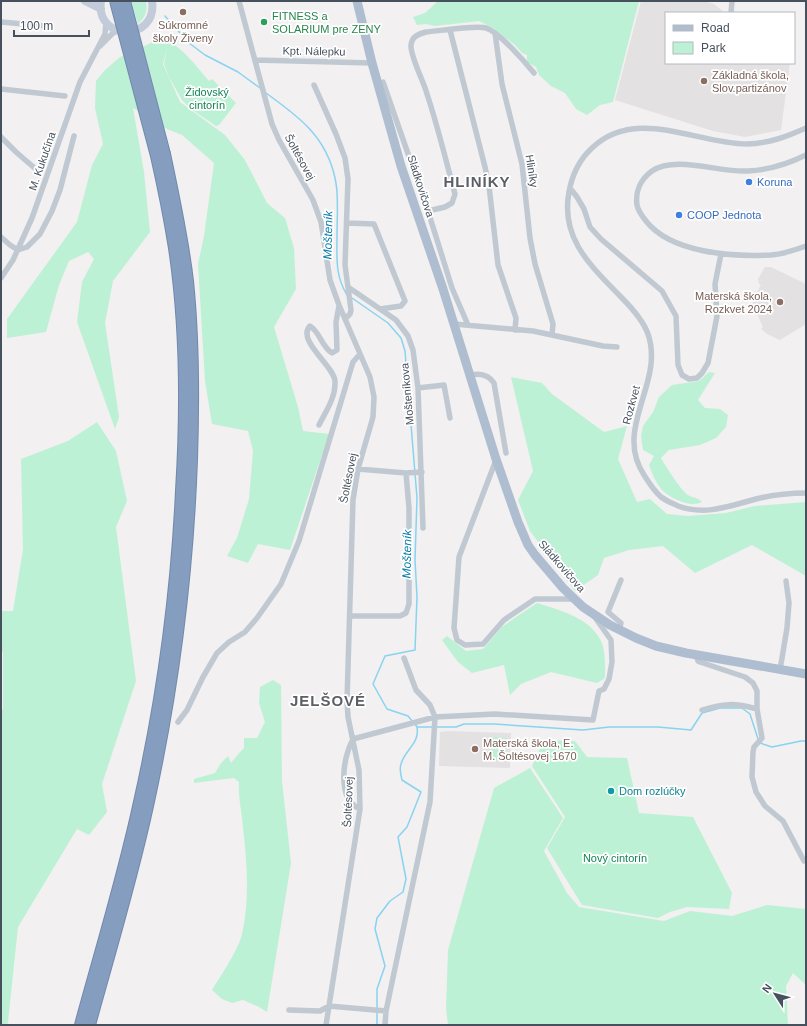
<svg xmlns="http://www.w3.org/2000/svg" width="807" height="1026" font-family="Arial,sans-serif">
<rect width="100%" height="100%" fill="#f2f0f0"/>
<path fill="#e3e1e2" d="M641 1H704L714 4 725 13H666V63H790L781 130 745 137 713 131 615 100Z
M765 267H771L806 284V324L780 340 767 334 761 329 763 327 754 307 752 297 754 291 757 292 761 285 759 284 758 279Z
M449 731 511 733 510 768 439 766 440 732Z"/>
<path fill="#bdf1d5" d="M131 1H146C148 11 145 18 138 24Z
M438 1H639L613 102 600 105 587 115 576 109 565 93 551 86 539 75 536 67 527 62V55L522 53 515 45 493 28 479 21 435 26 426 24 417 25 413 17 425 13Z
M155 34C180 44 192 61 209 81L212 79 236 103 219 125 216 126 191 109 182 100 169 77 164 64 167 48 163 64 180 102 225 135 245 160 267 203 285 218 294 248 296 289 274 327 298 407 303 431 329 434 290 550 258 544 248 563 227 556 237 538 249 499 253 451 248 431 212 424 205 381 198 264 204 236 214 163 182 135 167 129 133 108 144 172 150 232 113 281 105 323 119 417 115 429 77 322 82 282 94 259 88 252 69 261 59 285 46 332 7 338V319L77 222 92 165 103 144 95 108 96 81 104 71 120 57 151 43Z
M709 372 715 373 698 400 705 408 720 409 728 415 726 427 716 438 700 445 669 450 661 458C665 465 682 492 688 495 693 498 698 497 702 502 691 508 671 499 662 490 656 483 652 474 649 465L654 456 643 450 641 436 643 426 653 412 659 397 672 385 699 381Z
M511 377 542 383 552 394 604 432 627 426 618 459 637 502 650 499 667 514 688 516 726 513 755 506 806 502V576L752 545 695 573 663 546 629 550 604 558 598 575 575 591 530 531 518 500 533 471Z
M97 422 116 451 127 501 116 527 136 681 102 784 107 812 89 835 77 829 18 927 8 1022 7 1025H1V711L3 709V652L1 651V611H13L23 549 21 459 68 441Z
M537 603C559 610 588 617 600 639 606 649 605 667 605 678L597 683 551 672 521 684 510 695 504 665 472 673 458 662 442 640 447 636 466 651 483 649 502 627 519 615Z
M273 680 281 685 282 781 291 863 267 1012 259 1007 243 1000 232 1003 222 999 212 990C221 975 238 951 242 934 250 899 247 863 243 828 242 812 238 798 239 782L234 778 194 783V779L215 773 221 763 228 756 231 763 240 752 244 748V738H257L265 722 259 703 260 687Z
M493 737 506 738V761L492 760Z
M544 740 575 741 587 757 627 758 639 813 693 817 732 893 729 909 687 907 670 912 658 918 582 905 547 848 565 817 532 766Z
M530 768 563 818 544 851 567 893 579 907 664 921 690 911 732 916 767 905 806 909V985L793 973 786 986 788 1025H448L446 1008 448 950 494 788Z"/>
<g fill="none" stroke-linecap="round" stroke-linejoin="round">
<path stroke="#88d3f0" stroke-width="1.5" d="M165 16 189 43 205 55 238 72 260 88
M266 93C299 117 326 136 335 178 336 183 337 188 337 193 338 208 337 222 337 236 337 259 335 275 347 295
M352 298 388 323 401 338 405 351 417 498 415 560 417 597 415 650 385 656 373 684 387 709 408 716 413 722
M415 724 417 727H456L464 724H494L583 730 609 727H658L691 730 702 713 720 708H742L750 714 758 739
M760 743 772 747 801 741H806
M377 1025V989L385 966 375 929 377 918 390 901 403 892 406 879 398 837 407 827 421 792 402 780C401 775 399 769 401 764 405 749 420 744 417 727"/>
<defs>
<path id="highway" d="M80 1025C100 951 123 877 139 802 162 700 176 596 181 491 186 410 186 328 174 248 169 217 163 187 156 156
M90 1025C110 952 132 880 148 806 173 692 188 575 192 459 194 399 194 340 188 281 183 238 174 196 165 154"/>
</defs>
<use href="#highway" stroke="#7189ac" stroke-width="12"/>
<path stroke="#c0c9d2" stroke-width="5.5" d="M239 1 272 124 279 140 313 200 321 222 330 280 339 305 370 377 374 397 373 417 358 469 353 500 347 701 348 717 359 770 360 809 326 1025
M731 13 732 1
M1 22 46 26
M450 30 485 167 489 186 498 265 516 318 515 330
M495 33 502 84 522 164 530 238 535 264 553 324 552 335
M100 46 113 33 118 31
M255 60 372 63
M383 82 428 211 452 288 468 325
M314 85 336 134 345 158 348 179 345 265 351 310 350 314 345 319
M1 89 65 96
M806 128C786 137 770 143 747 144 696 144 636 106 592 148 579 160 572 175 569 192 560 239 592 267 621 297 631 307 643 320 648 334 665 383 613 428 644 475 649 483 654 491 661 497 666 501 672 503 678 506 705 516 730 506 756 499 772 495 790 493 806 493
M1 137 16 152 38 171
M806 155C788 164 768 170 748 171 720 173 676 155 652 171 641 179 635 191 637 205 638 211 642 216 646 221 671 253 732 257 771 255 783 254 795 250 806 246
M570 188 577 197 584 209 590 227 601 239 662 291 676 316 678 365 682 375 689 379 697 378 702 373 708 363 717 316 715 284 721 254
M428 211 445 207 452 203 455 194C446 161 438 127 427 94 424 82 410 56 411 45 412 36 419 34 426 32 439 31 476 25 486 28 499 32 525 62 534 73
M347 223 374 224 405 301 401 306 380 309
M1 237 10 245 18 250
M18 250 27 247 40 234 52 211 60 190 74 136
M1 278 13 260 32 218 80 82 105 34 106 22
M348 287 396 320 408 336 413 350 418 388 423 528
M454 324 533 331 603 346 617 347
M471 375C480 373 488 374 494 383L506 453
M418 388 444 385 450 418
M319 425C326 411 336 397 335 381 334 366 296 340 310 326 320 332 321 346 332 353L337 350 336 322 339 306
M496 460 459 557 454 628 457 640 465 645 483 644 504 620 535 599H574
M406 473 422 472
M350 616H400L406 613 409 604V508L406 473 358 469
M619 630 621 623 608 612 621 580
M696 655 698 661 700 662 745 677 753 683 757 691V709L762 738 754 747 753 752 752 777 756 792 765 806 783 821 804 861
M780 670 787 628 789 603 786 581
M702 710C724 703 735 703 757 709
M178 722 187 710 203 677 217 653 229 642 245 632 257 618 281 584 299 541 353 362 360 354
M360 809C336 799 343 757 353 739L435 717 495 714 593 720 599 691 604 689 609 679 612 662 611 640 594 616
M289 1010 320 1011 329 1006 386 1011
M385 1025 386 1011 430 802 435 717 430 705 416 690 404 658"/>
<path stroke="#c2cbd9" stroke-width="8" d="M85 1 101 9
M101 1C95 42 158 42 152 1"/>
<path stroke="#aebdd0" stroke-width="9" d="M357 1 372 63 401 166 443 289 496 459 518 522 528 545 535 555 563 588 583 607 610 625 636 638 656 646 686 653 806 674"/>
<use href="#highway" stroke="#859ec0" stroke-width="10"/>
<defs>
<path id="highway-bridge" d="M115 1 156 156
M125 1 165 154"/>
</defs>
<use href="#highway-bridge" stroke="#7189ac" stroke-width="12" stroke-linecap="butt"/>
<use href="#highway-bridge" stroke="#859ec0" stroke-width="10"/>
</g>
<g fill="#8d6e63" stroke="#fff" stroke-width="1.5">
<circle cx="183" cy="12" r="4"/>
<circle cx="704" cy="81" r="4"/>
<circle cx="780" cy="302" r="4"/>
<circle cx="475" cy="749" r="4"/>
</g>
<circle fill="#2e9e5b" stroke="#fff" stroke-width="1.5" cx="264" cy="22" r="4"/>
<g fill="#3f7fe0" stroke="#fff" stroke-width="1.5">
<circle cx="749" cy="182" r="4"/>
<circle cx="679" cy="215" r="4"/>
</g>
<circle fill="#0f9aa8" stroke="#fff" stroke-width="1.5" cx="611" cy="791" r="4"/>
<g text-anchor="middle" stroke-width="3.5" stroke-linejoin="round" paint-order="stroke">
<g font-size="11" fill="#27864d" stroke="#fff" text-anchor="start">
<text x="272" y="20">FITNESS a<tspan x="272" dy="13">SOLARIUM pre ZENY</tspan></text>
</g>
<g font-size="11" fill="#785e54" stroke="#fff" text-anchor="start">
<text x="183" y="29" text-anchor="middle">Súkromné<tspan x="183" dy="13">školy Živeny</tspan></text>
<text x="712" y="79">Základná škola,<tspan x="712" dy="13">Slov.partizánov</tspan></text>
<text x="772" y="300" text-anchor="end">Materská škola,<tspan x="772" dy="13">Rozkvet 2024</tspan></text>
<text x="483" y="747">Materská škola, E.<tspan x="483" dy="13">M. Šoltésovej 1670</tspan></text>
</g>
<g font-size="11" fill="#47515e" stroke="#fff">
<text transform="translate(314 51) rotate(1)" y="4">Kpt. Nálepku</text>
<text transform="translate(300 157) rotate(61)" y="4">Šoltésovej</text>
<text transform="translate(42 161) rotate(-71)" y="4">M. Kukučína</text>
<text transform="translate(532 171) rotate(81)" y="4">Hliníky</text>
<text transform="translate(421 186) rotate(72)" y="4">Sládkovičova</text>
<text transform="translate(407 394) rotate(-95)" y="4">Mošteníkova</text>
<text transform="translate(631 405) rotate(-75)" y="4">Rozkvet</text>
<text transform="translate(348 478) rotate(-79)" y="4">Šoltésovej</text>
<text transform="translate(562 566) rotate(49)" y="4">Sládkovičova</text>
<text transform="translate(348 802) rotate(-88)" y="4">Šoltésovej</text>
</g>
<g font-size="11" fill="#138454" stroke="#fff">
<text x="207" y="96">Židovský<tspan x="207" dy="13">cintorín</tspan></text>
<text x="615" y="862">Nový cintorín</text>
</g>
<g font-size="11" fill="#366cbe" stroke="#fff" text-anchor="start">
<text x="757" y="186">Koruna</text>
<text x="687" y="219">COOP Jednota</text>
</g>
<g font-size="11" fill="#0d838f" stroke="#fff" text-anchor="start">
<text x="619" y="795">Dom rozlúčky</text>
</g>
<g font-size="12" font-style="italic" fill="#077caa" stroke="#fff">
<text transform="translate(328 235) rotate(-89)" y="4">Mošteník</text>
<text transform="translate(407 554) rotate(-89)" y="4">Mošteník</text>
</g>
<g font-size="15" font-weight="bold" letter-spacing="1" fill="#5c5f65" stroke="#fff">
<text x="477" y="187">HLINÍKY</text>
<text x="328" y="706">JELŠOVÉ</text>
</g>
</g>
<rect width="807" height="1026" fill="none" stroke="#47515e" stroke-width="4"/>
<rect x="665" y="12" width="130" height="52" fill="#ffffff" stroke="#b5b9bf"/>
<rect x="673" y="25" width="20" height="6" fill="#aebdd0" stroke="#b5b9bf"/>
<text x="701" y="32" font-size="12" fill="#47515e">Road</text>
<rect x="673" y="42" width="20" height="12" fill="#bdf1d5" stroke="#b5b9bf"/>
<text x="701" y="52" font-size="12" fill="#47515e">Park</text>
<g transform="translate(775 994) rotate(306)" stroke="#ffffff" stroke-width="3" paint-order="stroke">
<path d="M0-3L7 15L0 10L-7 15Z" fill="#47515e"/>
<text y="-6" font-size="11" font-weight="bold" text-anchor="middle" fill="#47515e">N</text>
</g>
<path d="M14 30v6h75v-6" fill="none" stroke="#47515e" stroke-width="2"/>
<text x="20" y="30" font-size="12" fill="#47515e" stroke="#ffffff" stroke-width="3" paint-order="stroke">100 m</text>
</svg>
